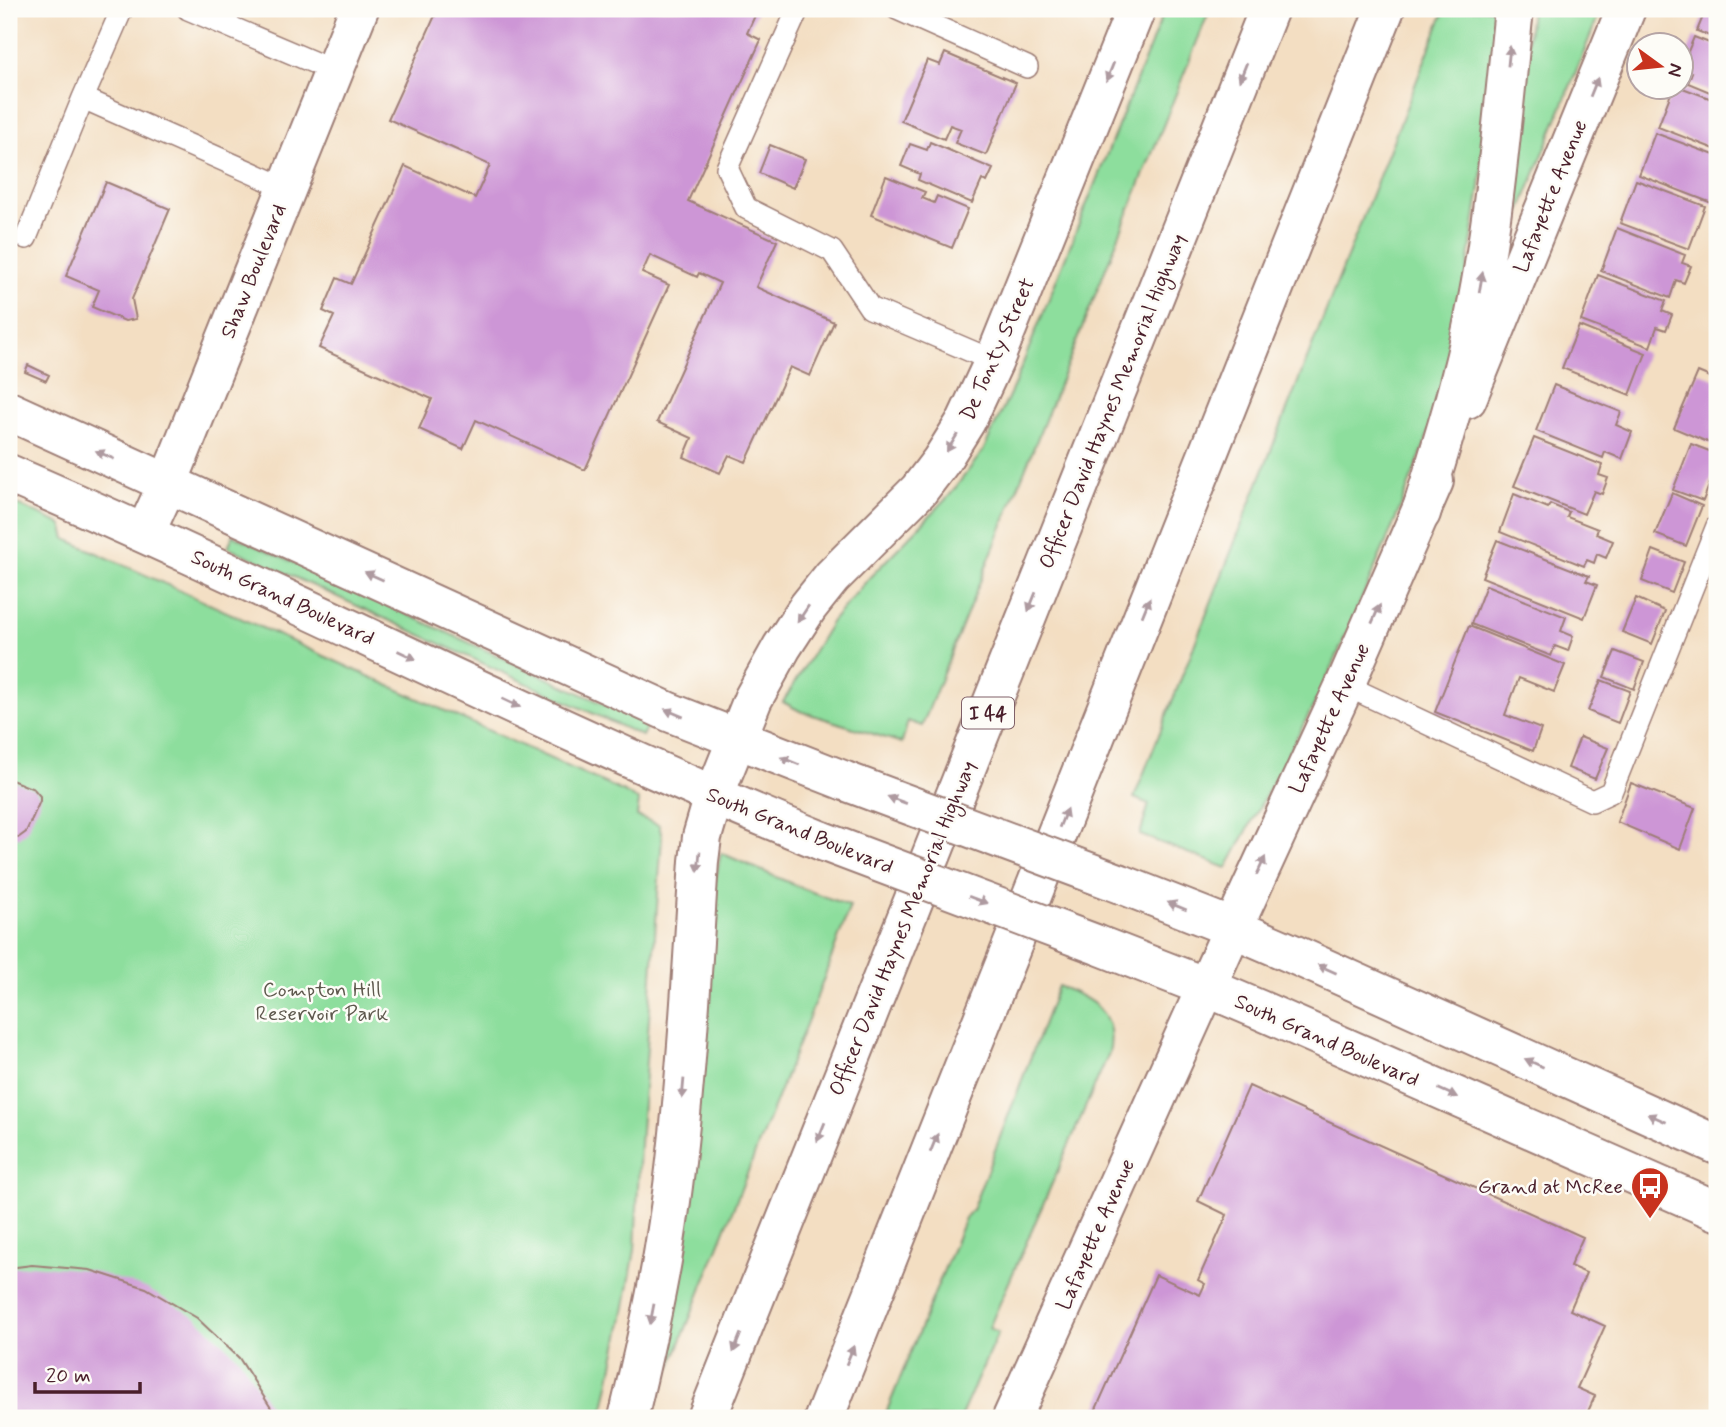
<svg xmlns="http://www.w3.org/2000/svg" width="1726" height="1427" font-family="Mynerve,sans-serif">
<rect width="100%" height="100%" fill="#fdfcf7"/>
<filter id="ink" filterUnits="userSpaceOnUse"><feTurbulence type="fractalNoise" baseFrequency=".0143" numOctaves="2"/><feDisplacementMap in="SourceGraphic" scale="14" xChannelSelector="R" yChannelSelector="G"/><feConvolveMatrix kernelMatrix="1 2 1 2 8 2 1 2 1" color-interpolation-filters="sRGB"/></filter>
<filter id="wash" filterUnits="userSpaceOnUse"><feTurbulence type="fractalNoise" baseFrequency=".00686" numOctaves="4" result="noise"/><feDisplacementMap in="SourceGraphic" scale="28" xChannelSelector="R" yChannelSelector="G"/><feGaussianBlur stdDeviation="1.57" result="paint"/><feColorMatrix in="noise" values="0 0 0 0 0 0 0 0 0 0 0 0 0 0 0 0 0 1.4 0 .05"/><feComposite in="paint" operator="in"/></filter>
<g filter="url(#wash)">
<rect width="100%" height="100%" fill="#f3dec2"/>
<path fill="#8dde9d" stroke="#6c7e64" stroke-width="2" d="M1165 9H1210L922 726 908 721 902 743 800 711 783 702 832 621 869 578 949 496 983 451 1015 383Z
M1445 9H1497L1480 187 1459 322 1426 441 1393 526 1323 688 1227 868 1140 835 1149 804 1134 798Z
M1531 9H1601L1519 214 1511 204Z
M9 501 59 523 63 527 66 539 624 792 639 801 637 816 659 825 662 837 640 1145 635 1250 624 1312 602 1418H9Z
M233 535 648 724 642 736 228 547Z
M721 853 804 889 850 906 820 989 656 1404 649 1397 712 896Z
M1058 986C1091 998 1118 1012 1109 1053L989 1328 998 1333 960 1418H884L965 1218 972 1210Z"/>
<g id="blocks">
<path fill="#cd96d6" d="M438 9H758L747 33 761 40 688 201 777 241 756 287 834 322 810 376 790 367 746 462 729 455 720 473 684 457 692 438 657 422 720 283 699 273 697 277 650 255 642 273 669 285 585 470 476 420 463 449 419 429 432 399 319 348 334 316 323 311 337 278 351 284 405 166 475 198 490 165 388 119Z
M1706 9H1717V39L1697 31Z
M1694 37 1717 46V95L1688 83 1692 72 1681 68Z
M945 53 1016 83 986 155 955 143 961 129 950 125 944 139 901 121 927 60 940 65Z
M1680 87 1717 101V150L1658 127 1673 88Z
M1655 133 1717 156V205L1639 175Z
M930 142 993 169 987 182 982 180 972 203 918 180 920 174 901 166 910 144 927 150Z
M770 145 805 159 793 188 759 173Z
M886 176 925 192 922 198 934 203 937 196 968 209 952 248 871 215Z
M1636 180 1705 206 1689 249 1620 223Z
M106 182 170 209 132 299 136 319 125 321 92 307 99 290 66 276Z
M1617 228 1685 255 1682 263 1691 266 1684 283 1676 280 1670 298 1601 271Z
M1598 275 1666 301 1662 311 1672 315 1666 330 1657 327 1650 347 1581 321Z
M1579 326 1646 353 1630 395 1562 368Z
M28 365 49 375 46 381 25 372Z
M1698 372 1717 380V446L1674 428Z
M1554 385 1621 412 1616 425 1632 432 1622 459 1605 452 1603 458 1536 431Z
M1534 438 1602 465 1599 475 1608 478 1602 494 1594 491 1584 514 1514 486Z
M1691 444 1717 454V464L1703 501 1673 490Z
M1672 493 1702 506 1686 546 1655 534Z
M1514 494 1548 508 1550 504 1569 512 1567 517 1598 529 1596 534 1613 541 1606 558 1597 554 1594 563 1587 560 1584 566 1500 532Z
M1497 540 1589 576 1586 581 1597 585 1584 618 1482 577Z
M1653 550 1684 562 1672 593 1642 581Z
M1486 585 1566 617 1561 631 1573 636 1568 651 1555 646 1551 656 1471 624Z
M1636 598 1665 611 1652 644 1622 632Z
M1469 626 1565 665 1554 692 1519 678 1505 715 1541 729 1533 751 1435 712Z
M1615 651 1644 662 1634 689 1604 677Z
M1601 680 1630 691 1618 723 1588 711Z
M1580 737 1608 748 1595 779 1568 768Z
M9 779 34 789 40 796V801L26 832 18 838 9 835Z
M1631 783 1695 808 1680 849 1617 822Z
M1249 1086 1583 1237 1570 1266 1586 1273 1570 1310 1605 1326 1577 1388 1595 1396 1585 1418H1092L1156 1275 1200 1295 1205 1284 1198 1280 1227 1215 1198 1201Z
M32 1265 90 1270 146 1288 197 1318 239 1358 271 1408 275 1418H9V1268Z"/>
</g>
</g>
<g filter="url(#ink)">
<use href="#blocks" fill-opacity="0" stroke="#9e7e76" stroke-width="2"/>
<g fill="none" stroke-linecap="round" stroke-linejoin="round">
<defs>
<path id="lane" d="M122 9 83 98 286 188
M188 9 334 71
M798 9 727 168 746 208 832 251 870 308 994 361
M897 9 1027 67
M26 238 83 98
M1345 685 1592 801 1611 792 1717 526"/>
<path id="street" d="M1467 399 1626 9
M714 796 753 699 782 647 808 607 832 577 919 490 941 461 966 421 994 361 1136 9
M1012 1418 1233 928 1345 685 1434 481"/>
<path id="secondary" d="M145 533 168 483 359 9"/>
<path id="primary" d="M9 411 669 712 845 781
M9 474C282 591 547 729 822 841
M1121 884 1233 928 1293 954 1717 1145
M1098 945 1206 987 1260 1010 1717 1211"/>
<path id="highway" d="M1421 513C1440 449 1461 385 1474 319 1495 217 1503 112 1514 9
M628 1418C642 1360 656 1301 665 1242 685 1116 691 988 699 861L702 837 714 796
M707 1418 1269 9
M824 1418 1385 9"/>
</defs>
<use href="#lane" stroke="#9e7e76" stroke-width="24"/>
<use href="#street" stroke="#9e7e76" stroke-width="42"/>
<use href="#secondary" stroke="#9e7e76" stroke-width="42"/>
<use href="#primary" stroke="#9e7e76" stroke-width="42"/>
<use href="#highway" stroke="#9e7e76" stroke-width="42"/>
<use href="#lane" stroke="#fff" stroke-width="21"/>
<use href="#street" stroke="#fff" stroke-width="38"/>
<use href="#secondary" stroke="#fff" stroke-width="38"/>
<use href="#primary" stroke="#fff" stroke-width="38"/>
<use href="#highway" stroke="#fff" stroke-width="38"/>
<defs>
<path id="primary-bridge" d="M845 781 1121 884
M822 841 1098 945"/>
</defs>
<use href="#primary-bridge" stroke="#9e7e76" stroke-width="42" stroke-linecap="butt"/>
<use href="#primary-bridge" stroke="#fff" stroke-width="38"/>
</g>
<defs><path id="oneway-solid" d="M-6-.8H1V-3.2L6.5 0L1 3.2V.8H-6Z" transform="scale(1.75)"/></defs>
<g fill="#ae9aa0">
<use href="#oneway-solid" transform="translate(1509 56) rotate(-84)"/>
<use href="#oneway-solid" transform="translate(1110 72) rotate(112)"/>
<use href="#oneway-solid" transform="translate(1243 72) rotate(112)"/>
<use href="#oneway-solid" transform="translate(1594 87) rotate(-68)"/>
<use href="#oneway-solid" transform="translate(1481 282) rotate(-80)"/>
<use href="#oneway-solid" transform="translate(952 443) rotate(122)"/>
<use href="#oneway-solid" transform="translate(105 455) rotate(-156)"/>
<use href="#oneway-solid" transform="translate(374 576) rotate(-156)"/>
<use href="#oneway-solid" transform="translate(1032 602) rotate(112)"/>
<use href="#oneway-solid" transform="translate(1146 607) rotate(-68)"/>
<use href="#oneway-solid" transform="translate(803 614) rotate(124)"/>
<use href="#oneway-solid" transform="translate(1376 614) rotate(-66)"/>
<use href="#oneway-solid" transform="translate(407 655) rotate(25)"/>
<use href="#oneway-solid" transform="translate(511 703) rotate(25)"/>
<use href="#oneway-solid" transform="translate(674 713) rotate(-157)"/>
<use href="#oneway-solid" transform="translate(790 761) rotate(-158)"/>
<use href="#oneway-solid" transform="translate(897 800) rotate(-160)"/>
<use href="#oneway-solid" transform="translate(1063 818) rotate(-68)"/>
<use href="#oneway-solid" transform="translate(699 862) rotate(95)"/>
<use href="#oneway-solid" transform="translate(1261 866) rotate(-65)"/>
<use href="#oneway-solid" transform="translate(978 900) rotate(21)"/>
<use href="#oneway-solid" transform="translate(1177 906) rotate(-158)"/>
<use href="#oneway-solid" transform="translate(1327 969) rotate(-156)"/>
<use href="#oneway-solid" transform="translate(1534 1063) rotate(-156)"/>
<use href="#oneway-solid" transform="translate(683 1089) rotate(95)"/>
<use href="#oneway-solid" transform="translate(1448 1093) rotate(24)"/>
<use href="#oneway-solid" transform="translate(1657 1118) rotate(-156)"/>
<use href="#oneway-solid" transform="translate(821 1132) rotate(112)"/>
<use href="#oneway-solid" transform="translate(934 1143) rotate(-68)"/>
<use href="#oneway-solid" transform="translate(652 1314) rotate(101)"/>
<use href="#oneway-solid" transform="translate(737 1343) rotate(112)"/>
<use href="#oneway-solid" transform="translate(850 1355) rotate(-68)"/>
</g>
</g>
<defs>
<symbol id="bus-pin" viewBox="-11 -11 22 30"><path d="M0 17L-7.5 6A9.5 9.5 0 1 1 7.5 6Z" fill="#c8321e" stroke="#fdfcf7"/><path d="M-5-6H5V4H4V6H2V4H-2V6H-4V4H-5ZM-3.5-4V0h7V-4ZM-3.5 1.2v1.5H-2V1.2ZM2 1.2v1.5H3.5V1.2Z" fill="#fff"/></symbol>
</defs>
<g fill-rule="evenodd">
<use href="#bus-pin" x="1628" y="1164" width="44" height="60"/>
</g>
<g text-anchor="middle" stroke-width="5" stroke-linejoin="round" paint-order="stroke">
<rect fill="#fdfcf7" stroke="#806168" stroke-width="2" x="962" y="697.5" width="52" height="31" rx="5"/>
<g font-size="19" font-weight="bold" fill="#4a1f2b">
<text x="988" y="720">I 44</text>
</g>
<g font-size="21" fill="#4a1f2b" stroke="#fdfcf7">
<text transform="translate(1550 196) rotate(-68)" y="7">Lafayette Avenue</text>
<text transform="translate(253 271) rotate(-68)" y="7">Shaw Boulevard</text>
<text transform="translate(997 349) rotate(-66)" y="7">De Tonty Street</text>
<text transform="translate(1112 401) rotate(-68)" y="7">Officer David Haynes Memorial Highway</text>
<text transform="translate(283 597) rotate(25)" y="7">South Grand Boulevard</text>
<text transform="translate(1329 718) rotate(-65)" y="7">Lafayette Avenue</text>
<text transform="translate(800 830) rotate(22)" y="7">South Grand Boulevard</text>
<text transform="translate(902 928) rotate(-68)" y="7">Officer David Haynes Memorial Highway</text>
<text transform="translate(1327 1040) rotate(24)" y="7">South Grand Boulevard</text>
<text transform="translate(1095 1234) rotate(-66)" y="7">Lafayette Avenue</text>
</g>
<g font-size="21" fill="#5e584d" stroke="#fdfcf7">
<text x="322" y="996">Compton Hill<tspan x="322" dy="24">Reservoir Park</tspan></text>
</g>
<g font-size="21" fill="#4a1f2b" stroke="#fdfcf7" text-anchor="end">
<text x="1623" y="1193">Grand at McRee</text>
</g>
</g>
<rect width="1726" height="1427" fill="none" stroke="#fdfcf7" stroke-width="35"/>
<g transform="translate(1660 66) rotate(105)"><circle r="33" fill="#fdfcf7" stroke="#b5a4a5" stroke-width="2"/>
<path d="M0-5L12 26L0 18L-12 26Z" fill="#c8321e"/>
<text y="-10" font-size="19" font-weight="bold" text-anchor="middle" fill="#4a1f2b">N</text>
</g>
<path d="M35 1382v10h105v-10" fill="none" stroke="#4a1f2b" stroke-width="3.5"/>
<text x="46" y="1382" font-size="21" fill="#4a1f2b" stroke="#fdfcf7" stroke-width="5" paint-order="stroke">20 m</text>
</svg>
